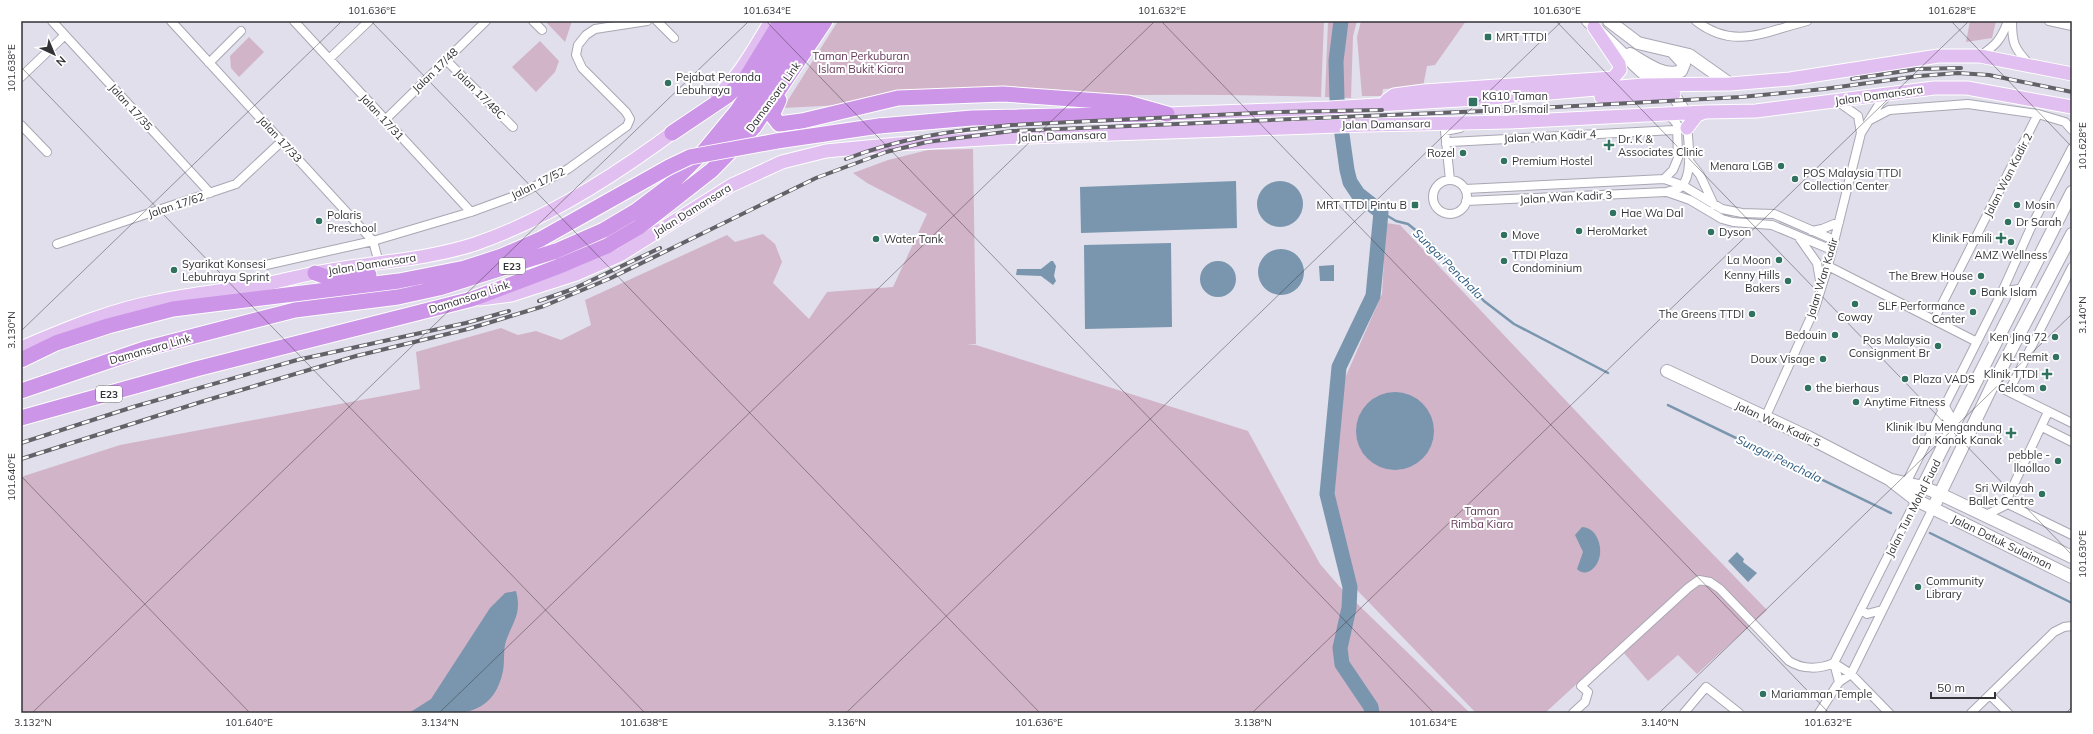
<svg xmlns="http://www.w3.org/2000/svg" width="2093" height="734" font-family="Mulish,sans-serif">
<rect width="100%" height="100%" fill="#e0dfeb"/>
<path fill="#d2b4c8" d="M545 21H572L565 42Z
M838 21H1324L1321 97C1141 91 962 98 783 108Z
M1328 21H1357L1353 36 1351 98 1325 97Z
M1361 21H1466L1435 65 1427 66 1423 87 1383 89 1382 96H1362L1357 37Z
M1970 21H1996L1992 38 1966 42Z
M249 37 264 52 239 77 231 68 230 56Z
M540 41 559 61 555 72 536 92 512 67Z
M973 149 976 344H966L976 345 1248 431 1320 564 1339 586 1470 713H21V477L120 445 420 389 416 352 501 328 518 335 536 331 561 340 591 325 585 300 727 235 735 242 763 234 775 244 782 262 773 283 809 319 827 292 893 287 927 214 867 183 853 173 888 160 928 150Z
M1386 223 1400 225 1638 477 1767 610 1697 674 1678 655 1648 681 1618 646 1545 713H1476L1356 589 1330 492 1345 378 1382 294Z"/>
<path fill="#7996ae" d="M1257 204a23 23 0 1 1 46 0a23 23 0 1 1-46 0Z
M1236 181 1237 228 1081 233 1080 187Z
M1171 243 1172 327 1085 329 1084 245Z
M1258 272a23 23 0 1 1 46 0a23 23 0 1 1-46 0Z
M1200 279a18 18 0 1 1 36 0a18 18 0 1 1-36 0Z
M1051 261H1053L1056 266 1054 276 1056 281 1053 285 1041 276 1016 275 1017 269H1041Z
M1334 265V281H1320L1319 266Z
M1356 431a39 39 0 1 1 78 0a39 39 0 1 1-78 0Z
M1582 527C1587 527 1592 530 1595 534 1610 557 1589 582 1577 569L1583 552 1575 535Z
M1737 552 1744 559 1743 562 1757 573 1748 582 1728 561Z
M516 591C522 614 513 621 506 641 503 650 505 661 503 671 492 723 450 713 409 713L431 699 490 608 505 593Z"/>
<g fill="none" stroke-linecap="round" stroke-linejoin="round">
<path stroke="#7996ae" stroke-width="2.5" d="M1381 212 1396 221 1408 224 1429 241 1484 301 1514 324 1608 373
M1668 405 1891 513
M1930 533 2072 603"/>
<path stroke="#7996ae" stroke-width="15" d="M1341 21 1336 61 1337 99 1347 170 1350 182 1358 194 1381 212 1373 296 1339 367 1327 494 1350 587 1349 608 1340 648 1342 664 1371 707 1372 713"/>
<defs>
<path id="street" d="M52 21 210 193
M171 21 373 241 379 263
M294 21 471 212
M533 21 542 30
M657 21 674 38
M1696 21C1735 51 1766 31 1807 21
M2012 21C2012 43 2014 48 2029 64
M2049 21 2072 26
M1980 56C1996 45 2001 40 2008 21
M329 59 369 21
M446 60 513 127
M209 63 241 31
M21 77 65 35
M1837 101 1858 116 1861 133
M385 120 486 21
M1870 120 1889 110 1968 104 2038 114 2065 122 2072 130
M21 125 47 152
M1446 144 1450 142 1674 130 1677 131
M1689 161 1700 175 1714 205
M1664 179 1673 170 1678 158 1677 124 1671 117 1666 116
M1433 197a17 17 0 1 1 34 0a17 17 0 1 1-34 0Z
M1450 180 1445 131 1460 128
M1465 189 1664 179 1682 185 1722 209 1742 213 1774 214 1834 240
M1667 192 1690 200 1722 219 1733 222 1772 225 1832 250
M1466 201 1666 192C1671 191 1677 190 1681 187 1694 174 1688 141 1687 125
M1812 231 1822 229 1839 222
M1800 239 1817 263 1821 286
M57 244 236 184 282 141
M266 265 373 241 471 212 520 194 568 169 627 126 630 119 626 112 582 68 576 55 578 45 586 35 595 29 647 21
M1828 266 1977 342
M2002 292 2024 288
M1934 320 2038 114
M1993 384 2072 423
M2009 391 2072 267
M1765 418 1815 308 1828 266 1861 133 1880 103 1889 95
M2042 427 2072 442
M1906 483 2002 292 2032 225 2072 148
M2008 504 2007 499 2048 412
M2008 504 2072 535
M1986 515 2008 504
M1861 609 1867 614 1882 610
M1834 663 1851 674 1889 713
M1839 682 1834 663 1916 500
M1990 695 2008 713
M1573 713 1585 702 1588 692 1581 686 1688 588 1699 580 1710 582 1720 589 1789 661C1803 670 1820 669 1834 663
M1684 713 1706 687 1739 713
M1819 713 1839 682 1851 674 1933 508
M1971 713 2054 632 2064 627 2072 626"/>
<path id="secondary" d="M1588 21 1642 72 1667 85 1686 114
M1609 21 1638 43 1689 55 1730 84
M1630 54C1644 62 1664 78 1681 71L1684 64 1673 52
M1667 371 1808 437 1889 479 1916 500 2072 577
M1943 407 1954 427
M1892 480 1923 487 1940 494 2072 557
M1916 500 2072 192
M1933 508 1993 384 2072 234"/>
<path id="primary" d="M717 96C740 76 755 47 771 21
M1601 97 1674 94
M1386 101 1394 95 1424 91 1613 78 1620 70 1619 64 1594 27
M1167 114 1329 108 1491 98 1643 85 1730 84 1790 79 1938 56H1980L2072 74
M1687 128 1697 115 1705 112
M480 299 511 295 576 274 620 255 732 185 782 162 826 151 898 144 1000 138 1367 125 1509 122 1705 112 1756 111 1934 88H1967L2072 107
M21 348C66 329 110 310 158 301 195 293 233 290 270 283 285 280 300 276 315 273 367 262 423 261 475 244 546 220 620 172 680 127"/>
<path id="highway" d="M779 100 772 115 779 124 802 121 898 98 1003 94 1128 103 1167 114
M879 126 972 118 1150 114
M672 133 727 96 746 78 781 21
M722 146 748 116 810 21
M315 273 329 278 369 275
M21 360 56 343 108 326 173 309 399 281 465 268 502 256 541 239
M21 391 144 349 295 310 398 297 439 288 556 251 604 230 636 211 669 186 704 151 737 111 796 21
M21 418 196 369 472 299 557 267 607 246 639 227 712 170 754 127 825 21"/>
</defs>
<use href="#street" stroke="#a9a7b3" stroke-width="10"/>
<use href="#secondary" stroke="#a9a7b3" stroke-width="14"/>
<use href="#primary" stroke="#fff" stroke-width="15"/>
<use href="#highway" stroke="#fff" stroke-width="17"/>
<use href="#street" stroke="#fff" stroke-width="8"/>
<use href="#secondary" stroke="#fff" stroke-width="12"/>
<use href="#primary" stroke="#e1bff1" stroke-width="13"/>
<use href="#highway" stroke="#cd95e7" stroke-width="15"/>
<defs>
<path id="rail" d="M1852 79 1918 69 1961 68
M846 159C900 138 955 130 1012 125L1278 112 1382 110
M539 301 573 289 660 248
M21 443 133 407 297 360 466 323 509 311
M21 459 204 401 356 356 468 329 544 306 611 278 816 178 886 152 927 142 1012 131 1485 111 1741 97 1824 89 1919 76 1958 73 1989 75 2072 92"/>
</defs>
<use href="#rail" stroke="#636269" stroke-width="4"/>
<use href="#rail" stroke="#fff" stroke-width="2.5" stroke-dasharray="8" stroke-linecap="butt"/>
<defs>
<path id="highway-bridge" d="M541 239 669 167 690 157 777 141 879 126"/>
</defs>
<use href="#highway-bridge" stroke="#fff" stroke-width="17" stroke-linecap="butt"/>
<use href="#highway-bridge" stroke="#cd95e7" stroke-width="15"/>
</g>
<path fill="none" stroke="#333237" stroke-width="1" stroke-opacity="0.45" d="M371 21 1040 713M766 21 1434 713M1161 21 1829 713M1556 21 2072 555M1951 21 2072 147M21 67 645 713M21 331 342 21M21 476 250 713M32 713 749 21M439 713 1155 21M846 713 1562 21M1252 713 1969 21M1659 713 2072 314M2066 713 2072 707"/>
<g fill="#307160" stroke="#fff" stroke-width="1.5">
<rect x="1484" y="33" width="8" height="8" rx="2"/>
<circle cx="668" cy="83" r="4"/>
<rect x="1468" y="97" width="10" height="10" rx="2"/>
<path d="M1607 139h4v4h4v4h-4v4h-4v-4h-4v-4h4z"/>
<circle cx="1463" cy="153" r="4"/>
<circle cx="1504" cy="161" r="4"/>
<circle cx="1781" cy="166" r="4"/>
<circle cx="1795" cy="179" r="4"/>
<rect x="1411" y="201" width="8" height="8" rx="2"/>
<circle cx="2017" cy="205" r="4"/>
<circle cx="1613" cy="213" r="4"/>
<circle cx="319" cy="221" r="4"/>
<circle cx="2008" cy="222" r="4"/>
<circle cx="1579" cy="231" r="4"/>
<circle cx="1711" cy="232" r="4"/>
<circle cx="1504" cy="235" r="4"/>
<path d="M1999 232h4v4h4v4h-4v4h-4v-4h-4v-4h4z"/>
<circle cx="876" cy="239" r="4"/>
<circle cx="2011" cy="242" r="4"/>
<circle cx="1779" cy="260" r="4"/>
<circle cx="1504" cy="261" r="4"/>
<circle cx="174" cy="270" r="4"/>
<circle cx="1981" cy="276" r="4"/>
<circle cx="1788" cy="281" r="4"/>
<circle cx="1973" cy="292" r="4"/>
<circle cx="1855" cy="304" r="4"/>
<circle cx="1973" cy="312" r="4"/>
<circle cx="1752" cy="314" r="4"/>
<circle cx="1835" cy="335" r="4"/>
<circle cx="2055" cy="337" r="4"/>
<circle cx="1938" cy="346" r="4"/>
<circle cx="2056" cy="357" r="4"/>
<circle cx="1823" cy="359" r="4"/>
<path d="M2045 368h4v4h4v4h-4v4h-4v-4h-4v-4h4z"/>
<circle cx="1905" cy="379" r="4"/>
<circle cx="1808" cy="388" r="4"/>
<circle cx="2043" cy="388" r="4"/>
<circle cx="1856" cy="402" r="4"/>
<path d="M2009 427h4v4h4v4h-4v4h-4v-4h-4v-4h4z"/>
<circle cx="2058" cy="461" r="4"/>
<circle cx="2042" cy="494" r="4"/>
<circle cx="1918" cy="587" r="4"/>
<circle cx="1763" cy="694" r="4"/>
</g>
<g text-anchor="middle" stroke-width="4" stroke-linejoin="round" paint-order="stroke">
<g fill="#fff" stroke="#707073" stroke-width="1">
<rect x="499" y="258" width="26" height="16" rx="3"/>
<rect x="96" y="386" width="26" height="16" rx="3"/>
</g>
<g font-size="10" font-weight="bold" fill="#333237">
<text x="512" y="270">E23</text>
<text x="109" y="398">E23</text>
</g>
<g font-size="11" fill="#333237" stroke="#fff" text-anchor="start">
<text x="1496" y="41">MRT TTDI</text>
<text x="676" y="81">Pejabat Peronda<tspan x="676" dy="13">Lebuhraya</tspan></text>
<text x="1482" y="100">KG10 Taman<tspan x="1482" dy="13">Tun Dr Ismail</tspan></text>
<text x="1618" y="143">Dr. K &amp;<tspan x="1618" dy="13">Associates Clinic</tspan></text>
<text x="1455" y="157" text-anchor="end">Rozel</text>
<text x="1512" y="165">Premium Hostel</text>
<text x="1773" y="170" text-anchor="end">Menara LGB</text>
<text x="1803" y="177">POS Malaysia TTDI<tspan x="1803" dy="13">Collection Center</tspan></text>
<text x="1407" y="209" text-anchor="end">MRT TTDI Pintu B</text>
<text x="2025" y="209">Mosin</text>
<text x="1621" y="217">Hae Wa Dal</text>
<text x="327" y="219">Polaris<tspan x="327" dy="13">Preschool</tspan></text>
<text x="2016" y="226">Dr Sarah</text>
<text x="1587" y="235">HeroMarket</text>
<text x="1719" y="236">Dyson</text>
<text x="1512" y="239">Move</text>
<text x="1992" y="242" text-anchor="end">Klinik Famili</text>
<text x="884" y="243">Water Tank</text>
<text x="1512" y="259">TTDI Plaza<tspan x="1512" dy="13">Condominium</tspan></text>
<text x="2011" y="259" text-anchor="middle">AMZ Wellness</text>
<text x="1771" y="264" text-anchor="end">La Moon</text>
<text x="182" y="268">Syarikat Konsesi<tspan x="182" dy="13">Lebuhraya Sprint</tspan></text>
<text x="1780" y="279" text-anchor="end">Kenny Hills<tspan x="1780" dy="13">Bakers</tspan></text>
<text x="1973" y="280" text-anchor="end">The Brew House</text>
<text x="1981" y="296">Bank Islam</text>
<text x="1965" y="310" text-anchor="end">SLF Performance<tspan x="1965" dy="13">Center</tspan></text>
<text x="1744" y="318" text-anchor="end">The Greens TTDI</text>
<text x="1855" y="321" text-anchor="middle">Coway</text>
<text x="1827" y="339" text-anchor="end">Bedouin</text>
<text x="2047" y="341" text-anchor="end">Ken Jing 72</text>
<text x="1930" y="344" text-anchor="end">Pos Malaysia<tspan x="1930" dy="13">Consignment Br</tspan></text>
<text x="2048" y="361" text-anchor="end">KL Remit</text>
<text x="1815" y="363" text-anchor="end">Doux Visage</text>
<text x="2038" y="378" text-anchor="end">Klinik TTDI</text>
<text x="1913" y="383">Plaza VADS</text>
<text x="1816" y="392">the bierhaus</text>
<text x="2035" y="392" text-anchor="end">Celcom</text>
<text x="1864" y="406">Anytime Fitness</text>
<text x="2002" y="431" text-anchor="end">Klinik Ibu Mengandung<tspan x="2002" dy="13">dan Kanak Kanak</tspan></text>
<text x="2050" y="459" text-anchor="end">pebble -<tspan x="2050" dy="13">llaollao</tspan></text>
<text x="2034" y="492" text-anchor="end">Sri Wilayah<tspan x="2034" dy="13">Ballet Centre</tspan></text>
<text x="1926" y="585">Community<tspan x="1926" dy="13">Library</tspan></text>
<text x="1771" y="698">Mariamman Temple</text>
</g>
<g font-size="11" fill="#633657" stroke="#fff">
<text x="861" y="60">Taman Perkuburan<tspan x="861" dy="13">Islam Bukit Kiara</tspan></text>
<text x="1482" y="515">Taman<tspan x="1482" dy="13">Rimba Kiara</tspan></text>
</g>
<g font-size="11" fill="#333237" stroke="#fff">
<text transform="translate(435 70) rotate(-44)" y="4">Jalan 17/48</text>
<text transform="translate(480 94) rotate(45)" y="4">Jalan 17/48C</text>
<text transform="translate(1879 95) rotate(-8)" y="4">Jalan Damansara</text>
<text transform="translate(773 97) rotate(-54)" y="4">Damansara Link</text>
<text transform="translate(131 107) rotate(48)" y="4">Jalan 17/35</text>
<text transform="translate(382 117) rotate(47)" y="4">Jalan 17/31</text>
<text transform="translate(1386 124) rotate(-1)" y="4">Jalan Damansara</text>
<text transform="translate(1062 136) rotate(-2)" y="4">Jalan Damansara</text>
<text transform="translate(1550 136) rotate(-3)" y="4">Jalan Wan Kadir 4</text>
<text transform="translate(280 139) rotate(47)" y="4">Jalan 17/33</text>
<text transform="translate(2008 175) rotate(-63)" y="4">Jalan Wan Kadir 2</text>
<text transform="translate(538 183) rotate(-26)" y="4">Jalan 17/52</text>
<text transform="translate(1566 197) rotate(-3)" y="4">Jalan Wan Kadir 3</text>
<text transform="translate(176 205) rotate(-18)" y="4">Jalan 17/62</text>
<text transform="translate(692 210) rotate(-32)" y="4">Jalan Damansara</text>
<text transform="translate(372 264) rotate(-9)" y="4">Jalan Damansara</text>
<text transform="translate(1822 278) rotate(-73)" y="4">Jalan Wan Kadir</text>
<text transform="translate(469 297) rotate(-18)" y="4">Damansara Link</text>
<text transform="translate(150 349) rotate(-16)" y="4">Damansara Link</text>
<text transform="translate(1778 424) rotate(25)" y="4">Jalan Wan Kadir 5</text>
<text transform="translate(1913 508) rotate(-63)" y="4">Jalan Tun Mohd Fuad</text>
<text transform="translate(2002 542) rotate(26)" y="4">Jalan Datuk Sulaiman</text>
</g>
<g font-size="12" font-style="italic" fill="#2c5b7f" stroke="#fff">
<text transform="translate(1448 264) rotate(45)" y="4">Sungai Penchala</text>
<text transform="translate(1779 459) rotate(26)" y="4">Sungai Penchala</text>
</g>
</g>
<rect width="2093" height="734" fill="none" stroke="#ffffff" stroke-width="44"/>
<g transform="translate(54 54) rotate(136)" stroke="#ffffff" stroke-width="3" paint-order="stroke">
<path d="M0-3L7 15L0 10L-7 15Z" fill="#333237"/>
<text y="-6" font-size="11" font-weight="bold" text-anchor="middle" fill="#333237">N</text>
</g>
<path d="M1931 692v6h64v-6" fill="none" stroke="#333237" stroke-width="2"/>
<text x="1937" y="692" font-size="12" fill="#333237" stroke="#ffffff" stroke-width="3" paint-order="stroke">50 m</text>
<rect x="22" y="22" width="2049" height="690" fill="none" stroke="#333237" stroke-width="1.5"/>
<g font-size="10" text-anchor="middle" fill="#333237">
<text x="372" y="14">101.636°E</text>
<text x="767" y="14">101.634°E</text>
<text x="1162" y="14">101.632°E</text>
<text x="1557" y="14">101.630°E</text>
<text x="1952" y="14">101.628°E</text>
<text transform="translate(11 68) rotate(-90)" y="4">101.638°E</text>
<text transform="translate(2082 146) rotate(-90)" y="4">101.628°E</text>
<text transform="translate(2082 315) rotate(-90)" y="4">3.140°N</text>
<text transform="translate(11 330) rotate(-90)" y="4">3.130°N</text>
<text transform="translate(11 477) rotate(-90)" y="4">101.640°E</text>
<text transform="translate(2082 554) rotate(-90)" y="4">101.630°E</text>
<text x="33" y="726">3.132°N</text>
<text x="249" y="726">101.640°E</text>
<text x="440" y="726">3.134°N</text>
<text x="644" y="726">101.638°E</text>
<text x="847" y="726">3.136°N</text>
<text x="1039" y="726">101.636°E</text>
<text x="1253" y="726">3.138°N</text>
<text x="1433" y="726">101.634°E</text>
<text x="1660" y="726">3.140°N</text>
<text x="1828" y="726">101.632°E</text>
</g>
</svg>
